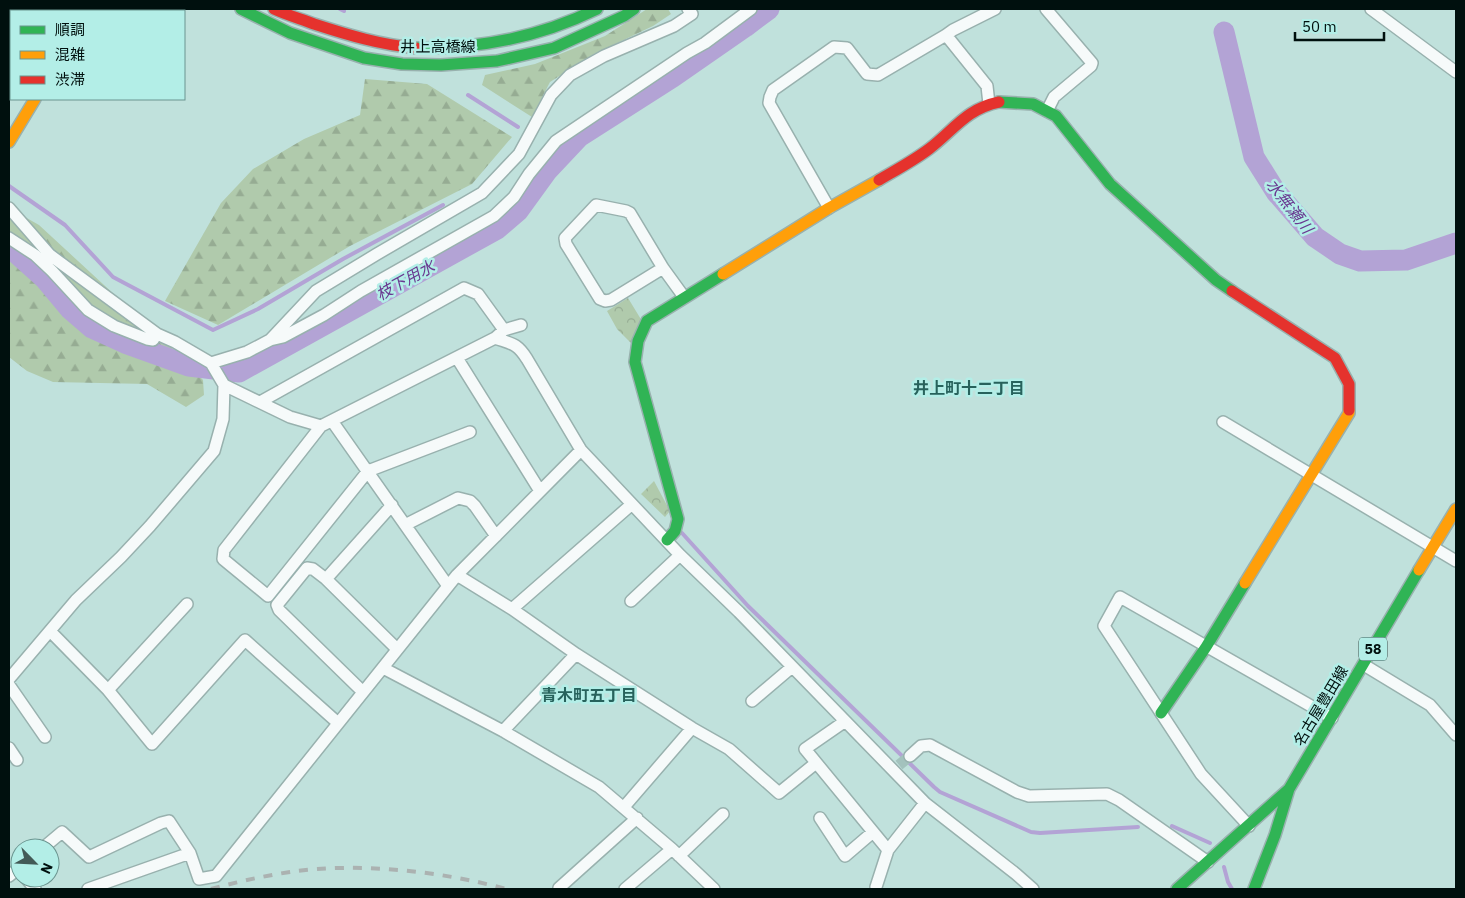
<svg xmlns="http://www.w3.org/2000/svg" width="1465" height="898" font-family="'IBM Plex Sans','Noto Sans JP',sans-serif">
<defs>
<pattern id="forest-firs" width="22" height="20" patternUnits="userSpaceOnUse" patternTransform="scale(1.25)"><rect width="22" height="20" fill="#b0caac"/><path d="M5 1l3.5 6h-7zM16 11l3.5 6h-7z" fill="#96ac93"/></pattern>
<pattern id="park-crowns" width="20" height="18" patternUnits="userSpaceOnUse" patternTransform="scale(1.25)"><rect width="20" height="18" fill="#b0caac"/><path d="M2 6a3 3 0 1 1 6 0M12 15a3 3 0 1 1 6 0" fill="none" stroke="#96ac93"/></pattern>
</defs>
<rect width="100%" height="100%" fill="#c0e1dc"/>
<path fill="url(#forest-firs)" d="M647 9H668L671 14 653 26 594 54 550 82 532 117 482 85 485 75 535 64 605 36Z
M365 79 427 84 512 137 472 184 350 246 218 325 165 301 221 203 253 169 304 139 360 115Z
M9 208 39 225 169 345 203 380 204 395 186 407 147 384 53 382 27 371 9 357Z"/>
<path fill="url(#park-crowns)" d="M628 298 642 321 631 343 617 329 607 311Z
M654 481 670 511 665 517 641 494Z"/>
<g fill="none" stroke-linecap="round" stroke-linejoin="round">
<path stroke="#b3a3d5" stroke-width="4" d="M340 9 344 11
M468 95 518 127
M9 186 65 225 113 277 213 330 258 309 343 259 443 205
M682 533 748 606 934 787 940 792 1031 832 1040 833 1138 827
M1172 826 1210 843
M1224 867 1228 882 1232 889"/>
<path stroke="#b3a3d5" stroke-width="21" d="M1224 32 1254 157 1276 192 1315 237 1340 254 1360 261 1406 260 1456 243
M9 249 16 253 45 279 70 309 92 328 125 343 189 366 239 372 497 229 518 211 547 171 579 137 673 77 745 27 769 9"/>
<path stroke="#a3c2bd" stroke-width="11" stroke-dasharray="11 5.5" stroke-linecap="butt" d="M899 765 910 756"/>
<defs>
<path id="street" d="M1046 9 1092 63 1091 66 1054 97 1047 111
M1371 9 1456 72
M946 35 953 30 995 9
M9 208 50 255 157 334 175 342 211 363 224 385 223 419 214 451 150 526 121 557 76 600 9 679
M829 208 769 103 770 97 773 90 834 47 847 48 867 74 878 75 946 35 987 86 989 104
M9 238 35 255 52 271 88 310 114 326 147 339 153 340 157 334
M663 268 611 300 605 301 600 299 566 244 565 238 596 205 626 211 630 213 663 268 684 297
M504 330 521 325
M270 340 283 337 324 315 361 291 494 216 514 197 529 174 556 141 687 53 705 43 751 9
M457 358 540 491
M211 363 247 352 270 340 316 291 377 254 482 193 519 154 551 95 570 75 604 56 674 26 692 14 688 9
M224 385 290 417 321 426
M260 402 464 288 478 294 504 330 495 338
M332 421 448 586
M1223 422 1456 561
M470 432 368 471 268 596 223 559 224 550 321 426 495 338C512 344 517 343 527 359L581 450 680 555 739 612 925 803 1016 874 1033 889
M405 525 458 498 470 501 475 506 496 536
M457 575 512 609 576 654 692 728 729 749 779 793 816 763
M326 579 392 505
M631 601 680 555
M512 609 632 504
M50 631 108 690 152 744 245 640 338 723
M1364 665 1430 705 1456 735
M383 668 503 731 599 787 672 849 714 889
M9 685 45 737
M108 690 187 604
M363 692 279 610 277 605 307 568 313 569 326 579 397 649
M752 701 792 667
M844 722 805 749 888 850 925 803
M503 731 576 654
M9 748 17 760
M910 756 921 746 930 745 1017 792 1029 796 1107 794 1119 800 1208 862
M624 807 692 728
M820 818 845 856 873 832
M1249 826 1201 774 1104 626 1120 597 1332 718
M43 848 62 832 89 857 161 823 169 821 190 853 199 879 216 876 457 575 581 450
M679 856 723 814
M9 876 20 867
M26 878 35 889
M876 887 888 850
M88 889 190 853
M562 889 559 888 637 818
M625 889 672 849"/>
<path id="fast" d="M241 9 290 33 364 58 402 64 441 65 497 61 554 48 624 16 634 9
M88 11 89 9
M416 48C480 49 540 37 597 9
M999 102 1033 104 1056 116 1110 184 1216 280 1232 291
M667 540 675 531 678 519 635 362 638 341 647 321 723 274
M1161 713 1206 647 1245 583
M1177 889 1289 789 1419 570
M1254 889 1275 835 1289 789"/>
<path id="slow" d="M9 142 35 99
M723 274 829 208 879 180
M1419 570 1456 509
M1245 583 1349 413V410"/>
<path id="jam" d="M274 9C287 15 301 19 314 24 348 35 381 45 416 48
M879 180C896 170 913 161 929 149 954 130 966 109 999 102
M1232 291 1335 358 1349 384V410"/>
</defs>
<use href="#street" stroke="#98b1ae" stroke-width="14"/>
<use href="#fast" stroke="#98b1ae" stroke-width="14"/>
<use href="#slow" stroke="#98b1ae" stroke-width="14"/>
<use href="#jam" stroke="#98b1ae" stroke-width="14"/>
<use href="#street" stroke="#f6fafa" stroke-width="11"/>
<use href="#fast" stroke="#30b455" stroke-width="11"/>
<use href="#slow" stroke="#ff9f0a" stroke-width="11"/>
<use href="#jam" stroke="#e5322d" stroke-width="11"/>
<path stroke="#abb2b1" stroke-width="4" stroke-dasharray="9 9" stroke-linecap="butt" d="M211 889C237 882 263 876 290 872 357 862 441 871 506 889"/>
</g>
<g text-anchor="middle" stroke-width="5" stroke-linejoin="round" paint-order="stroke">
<rect fill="#b3eee7" stroke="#36534f" stroke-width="1" x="1359" y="637.5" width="28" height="23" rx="4"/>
<g font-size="14" font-weight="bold" fill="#00100e">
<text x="1373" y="654">58</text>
</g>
<g font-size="15" fill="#00100e" stroke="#b3eee7">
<text x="438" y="52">井上高橋線</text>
<text transform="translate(1321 706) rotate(-59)" y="5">名古屋豊田線</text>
</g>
<g font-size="16" font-style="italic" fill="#693890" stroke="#b3eee7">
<text transform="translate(1290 206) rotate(52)" y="6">水無瀬川</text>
<text transform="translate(405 280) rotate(-29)" y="6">枝下用水</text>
</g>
<g font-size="16" font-weight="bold" fill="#27625c" stroke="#b3eee7">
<text x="969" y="394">井上町十二丁目</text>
<text x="589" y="701">青木町五丁目</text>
</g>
</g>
<rect width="1465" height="898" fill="none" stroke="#00100e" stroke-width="20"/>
<rect x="10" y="10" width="175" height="90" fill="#b3eee7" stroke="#6b9590"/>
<rect x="20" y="26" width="25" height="8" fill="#30b455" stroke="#6b9590"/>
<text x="55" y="35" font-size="15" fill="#00100e">順調</text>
<rect x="20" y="51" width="25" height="8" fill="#ff9f0a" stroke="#6b9590"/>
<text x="55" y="60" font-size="15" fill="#00100e">混雑</text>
<rect x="20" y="76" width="25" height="8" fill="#e5322d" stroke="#6b9590"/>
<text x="55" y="85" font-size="15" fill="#00100e">渋滞</text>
<g transform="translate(35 863) rotate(114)"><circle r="24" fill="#b3eee7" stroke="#6b9590"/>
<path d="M0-4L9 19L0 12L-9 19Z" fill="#435956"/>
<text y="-8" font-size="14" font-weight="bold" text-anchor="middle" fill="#00100e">N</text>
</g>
<path d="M1295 32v8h89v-8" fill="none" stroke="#00100e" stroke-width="2.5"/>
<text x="1302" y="32" font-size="15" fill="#00100e" stroke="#b3eee7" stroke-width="4" paint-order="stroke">50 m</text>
</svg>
